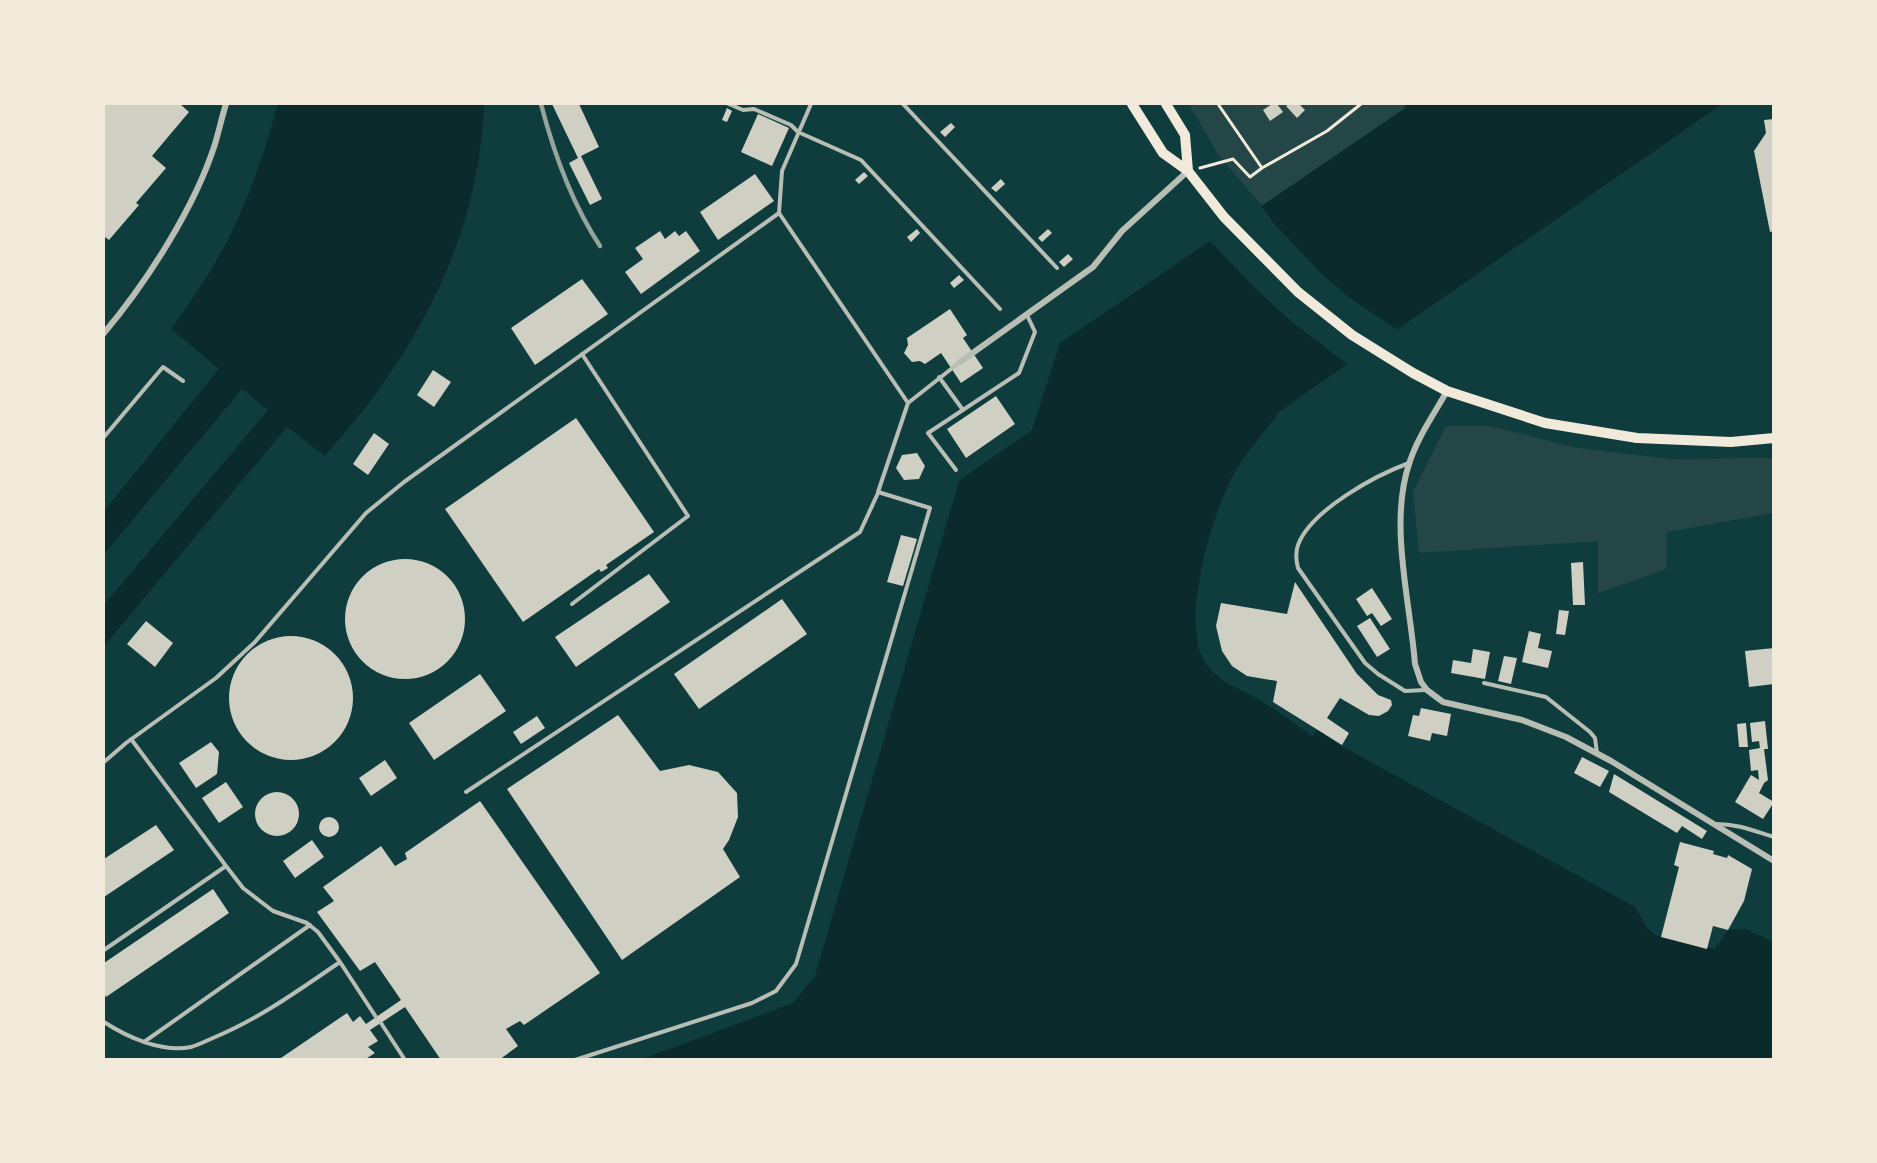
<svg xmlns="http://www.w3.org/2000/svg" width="1877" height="1163" font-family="'Source Sans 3',sans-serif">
<rect width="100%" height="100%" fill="#0f3d3e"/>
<path fill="#244646" d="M1189 104H1406L1404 109 1262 206 1219 156Z
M1446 426H1490L1577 448 1671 459 1773 458V513L1667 532 1666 569 1598 593V541L1419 553 1413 492Z"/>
<path fill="#0a2a2b" d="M278 104H484C480 210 441 302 380 388 363 412 343 434 325 456L287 427 104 646V605L268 410 242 389 104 554V511L219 369 171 329C186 308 202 286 215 263 244 214 263 159 278 104Z
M1406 104H1722L1280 411C1265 431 1248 450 1236 470 1213 510 1180 619 1204 660 1216 683 1243 689 1263 702 1280 712 1296 725 1312 736L1318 729 1336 743 1635 907 1647 928 1655 935 1715 949 1728 930 1746 929 1773 942V1059L640 1060 793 1003 815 976 959 481 1032 430 1060 343 1404 109Z"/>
<path fill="#0f3d3e" d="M1260 204 1276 226 1325 277 1349 297 1399 331 1351 367 1292 322 1257 290 1208 239Z"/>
<path fill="#cfcfc3" d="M104 104H180L189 112 152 156 166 168 136 203 139 205 109 240 105 237 104 239Z
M552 104H579L599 147 581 156 602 199 590 205 569 163 578 158Z
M1272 104H1277L1283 112 1270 121 1263 110Z
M1289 104H1299L1305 110 1297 118 1286 106Z
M727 108 732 111 727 122 722 120Z
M758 114 789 128 772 166 741 152Z
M1774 119V231L1770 232 1754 151 1766 133 1764 120Z
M951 123 955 127 945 137 940 132Z
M864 172 868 176 859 184 855 180Z
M755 174 774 201 718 240 700 212Z
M1001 179 1005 184 996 192 991 188Z
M917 229 920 233 911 242 907 237Z
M1048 229 1052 233 1042 242 1038 238Z
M660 231 665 239 675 231 679 236 686 231 700 251 641 294 625 272 643 259 635 248Z
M1068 254 1073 259 1064 267 1059 262Z
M959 275 964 280 954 288 950 283Z
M582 279 608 314 535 365 511 328Z
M950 309 967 335 963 338 983 368 961 383 941 353 925 364 920 361 912 362 904 353 908 345 907 338Z
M433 370 451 382 434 407 417 395Z
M996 396 1015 424 966 458 947 429Z
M576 418 654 532 606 565 608 568 601 572 599 569 523 622 445 509Z
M374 433 389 444 368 475 353 464Z
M917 453 925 466 919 479 904 480 896 468 902 455Z
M901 535 917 539 903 586 887 582Z
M345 619a60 60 0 1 1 120 0a60 60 0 1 1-120 0Z
M1583 562 1585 605H1573L1571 563Z
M649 574 670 602 576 667 555 637Z
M1295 582 1357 674 1378 695 1391 700 1392 705 1388 711 1379 716 1369 715 1340 698 1327 718 1349 733 1342 745 1273 702 1277 681 1247 676 1232 666 1222 651 1216 626 1221 603 1287 614Z
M1372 588 1392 619 1381 626 1372 613 1367 616 1356 599Z
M782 599 807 634 699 709 674 674Z
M1559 610 1569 611 1565 635 1556 634Z
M1370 618 1390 649 1377 657 1357 626Z
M146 621 173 643 155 667 127 644Z
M1529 631 1541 634 1538 648 1552 651 1548 668 1522 662Z
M229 698a62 62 0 1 1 124 0a62 62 0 1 1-124 0Z
M1774 648V684L1749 687 1745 651Z
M1473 649 1490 652 1485 679 1451 673 1453 660 1471 663Z
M1504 656 1517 658 1511 684 1498 681Z
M480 674 506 711 434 760 409 723Z
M1421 708 1451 714 1447 736 1432 733 1430 741 1408 736 1413 715 1419 716Z
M618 715 660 771 689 765 718 772 737 793 738 817 729 840 723 849 740 877 622 960 507 789Z
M537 716 545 728 521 744 513 732Z
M1765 721 1768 749H1764L1768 780 1764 783 1759 793 1774 802 1763 819 1735 802 1751 775 1759 780 1758 770 1751 771 1749 750 1760 748 1759 741 1752 742 1750 723Z
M1746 723 1748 747H1739L1737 724Z
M211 742 219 752 217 774 196 788 179 763Z
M1582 757 1609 771 1600 787 1574 773Z
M385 760 397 778 371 796 359 778Z
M1614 774 1707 831 1702 839 1682 826 1677 833 1609 792Z
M226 782 243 807 219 823 202 798Z
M255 814a22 22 0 1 1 44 0a22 22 0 1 1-44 0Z
M480 801 600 973 524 1025 520 1021 506 1029 518 1046 499 1060H441L405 1007 370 1030 378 1041 368 1047 375 1053 364 1060H278L347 1013 353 1022 360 1016 366 1024 401 1000 375 962 360 971 317 912 334 901 323 887 381 846 395 866 407 859 405 853Z
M319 827a10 10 0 1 1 20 0a10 10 0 1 1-20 0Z
M156 825 174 850 104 897V859Z
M312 840 324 857 295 878 283 861Z
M1680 842 1714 851 1713 854 1727 858 1728 855 1752 869 1744 901 1728 930 1713 926 1707 949 1661 937 1679 867 1674 865Z
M213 889 229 913 106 997 104 993V963Z"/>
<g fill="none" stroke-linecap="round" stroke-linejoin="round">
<path stroke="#f1e9da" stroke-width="3" d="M1218 104 1262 168 1327 131 1361 104
M1200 168 1233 159 1250 177 1262 168"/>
<path stroke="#b8beb3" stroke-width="4" d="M729 104 743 110 754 109 791 125 798 132 861 160 1000 309
M903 104 1057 268
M779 213 782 171 811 104
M939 377 963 410
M104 437 163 367 183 381
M1409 463C1376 475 1311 510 1298 545 1295 553 1296 560 1298 568L1365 663 1378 674 1405 691 1426 690
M956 470 928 433 1019 373 1035 332 1027 315
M572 604 688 516 582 354
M1484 683 1546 697 1590 732 1595 738 1597 753
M104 762 126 743 216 678 255 642 366 513 404 482 779 213 908 403 960 362
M466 792 860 532 878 493
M1717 824C1738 824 1754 831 1774 837
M226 866 243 888 273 911 307 923 318 932 340 962
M104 950 226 866 131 739
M104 1022C127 1037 162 1053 191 1047 198 1045 206 1041 213 1038 259 1019 299 990 340 962L376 1017
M381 1023 405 1060
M144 1042 310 925
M575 1060 752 1003 776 991 796 964 930 508 878 492 908 403"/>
<path stroke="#b8beb3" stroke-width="6" d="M104 333C147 282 195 207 215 144 219 130 222 117 226 104
M960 362 1093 267 1122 231 1188 171
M1447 391C1434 414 1417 438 1409 464 1389 524 1410 601 1415 664L1421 682 1427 690 1443 702 1522 720 1566 737 1611 761 1774 861"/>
<path stroke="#f1e9da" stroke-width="10" d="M1132 104 1163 153 1188 171 1224 217 1298 292 1352 335 1413 373 1447 391 1545 423 1637 438 1731 442 1774 438
M1166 104 1185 135 1188 171"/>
<path stroke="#97a49c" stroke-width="4.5" d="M541 104C554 154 571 202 600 246"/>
</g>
<rect width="1877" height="1163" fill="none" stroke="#f1e9da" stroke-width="210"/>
</svg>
